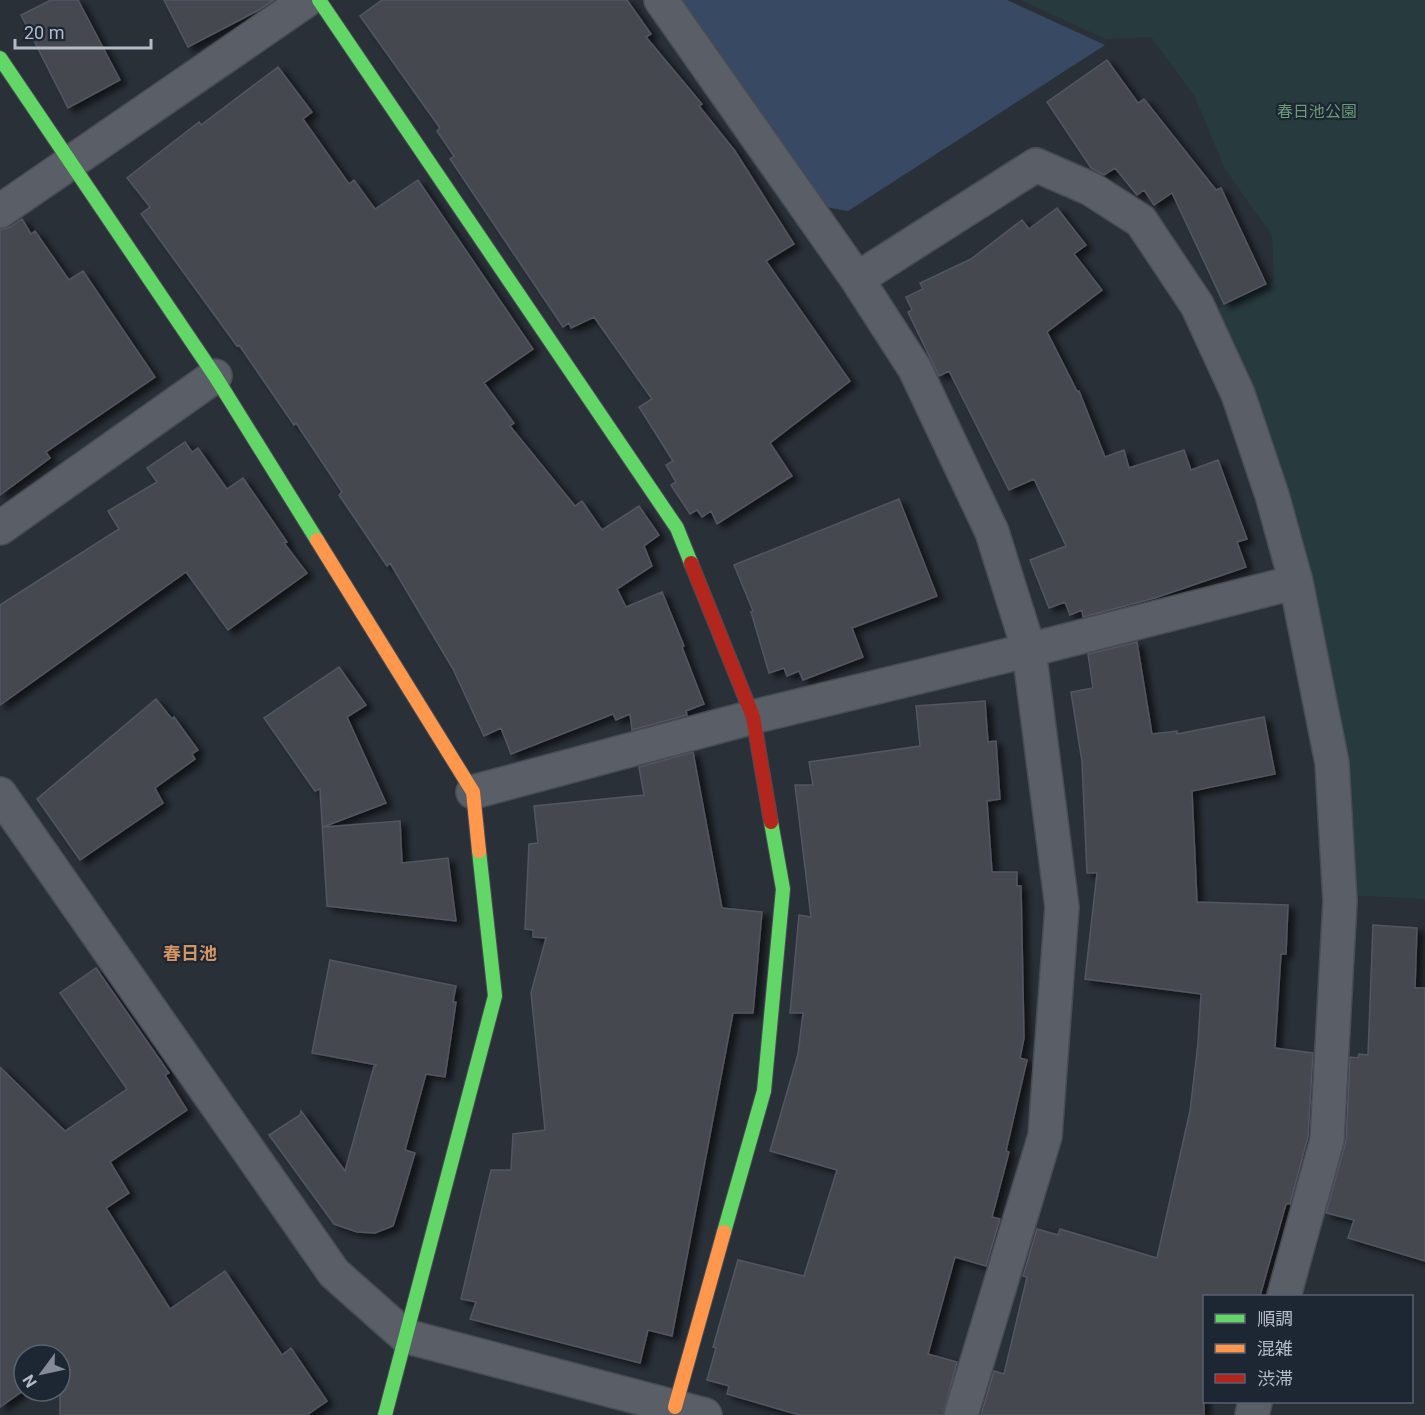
<svg xmlns="http://www.w3.org/2000/svg" width="1425" height="1415" font-family="Roboto,'Noto Sans JP',sans-serif">
<defs>
<filter id="shadow"><feDropShadow dx="6" dy="4" stdDeviation="3" flood-color="#0009"/></filter>
</defs>
<rect width="100%" height="100%" fill="#2a3038"/>
<path fill="#273a3e" d="M1020 0H1425V899L1346 895 1341 763 1208 314 1274 281 1272 235 1225 169 1194 95 1151 37 1106 39Z"/>
<path fill="#384963" d="M671 0H1007L1105 45 848 211 815 205Z"/>
<path fill="#444950" stroke="#52575f" stroke-width="1.5" filter="url(#shadow)" d="M51 0H78L120 80 68 108 21 15Z
M164 0H274L257 11 188 47Z
M382 0H627L651 34 646 37 702 104 699 106 735 151 794 244 766 261 850 381 770 443 792 476 717 524 711 511 702 517 697 510 690 514 671 485 676 482 666 465 673 461 639 407 652 399 594 317 571 328 569 323 563 327 450 159 454 156 437 131 440 128 360 16Z
M1107 60 1138 103 1144 99 1216 190 1221 188 1266 284 1224 304 1172 193 1154 205 1144 190 1137 195 1115 168 1104 175 1091 168 1047 102Z
M278 67 312 112 303 119 349 184 354 180 375 209 418 180 533 349 484 383 514 423 510 426 575 506 582 501 602 530 639 506 659 535 644 546 652 566 617 589 626 607 662 592 684 646 682 647 704 704 686 711 687 715 632 730 630 714 616 720 613 714 511 754 501 728 484 736 453 669 390 563 387 566 339 495 342 492 296 423 294 425 239 345 237 346 141 214 150 207 127 178 199 122 201 125Z
M1057 208 1086 245 1074 254 1102 290 1047 332 1077 391H1079L1105 457 1124 450 1129 468 1184 450 1191 470 1218 460 1247 539 1237 542 1246 567 1155 598 1083 617 1082 610 1070 615 1065 602 1049 608 1030 560 1066 546 1034 479 1009 490 949 371 939 376 908 312 912 310 906 297 923 289 920 283 971 259 1022 220 1029 229Z
M22 219 31 234 35 231 69 280 83 271 155 377 46 452 50 458 0 495V230L10 227Z
M185 442 192 452 198 448 227 489 243 478 287 542 284 543 307 573 228 630 186 572 0 705V605L119 529 108 511 157 482 147 468Z
M899 499 937 596 852 628 863 657 803 680 799 671 787 676 784 668 769 673 751 612 753 611 734 565Z
M1137 642 1152 734 1177 731V734L1264 717 1275 774 1192 791 1197 902 1288 905 1286 954H1281L1275 1048 1313 1053 1308 1137 1290 1204H1286L1260 1296H1204V1415H981L994 1371 1004 1374 1027 1277 1023 1276 1037 1229 1058 1235 1060 1229 1157 1258 1190 1111 1198 1043 1201 994 1085 979 1097 873H1087L1082 762 1071 692 1093 688 1088 654Z
M339 667 366 705 347 717 386 803 323 827 400 821 402 863 448 858 456 921 327 906 320 789 315 791 264 718Z
M156 699 172 719 174 717 198 750 192 754 195 759 155 788 163 803 80 860 37 799Z
M985 701 988 742 996 741 1000 799 987 801 992 872H1017V886H1021L1024 1038 1020 1058 1027 1060 1006 1151 1009 1152 992 1217 1000 1219 986 1266 955 1257 928 1354 957 1362 943 1415H799L727 1394 729 1386 707 1380 716 1348 713 1347 738 1260 804 1276 837 1170 770 1151 798 1054 803 1013H790L799 915 811 917 795 785H813L809 762 920 746 916 706Z
M693 752 722 908 762 912 753 1013H733L672 1336 648 1330 640 1363 470 1319 476 1302 461 1299 491 1170H511L513 1134 545 1130 531 993 546 938 533 937V930L525 929 529 844 538 843 534 806 644 795 639 767Z
M1373 925 1417 928 1415 988H1425V1261L1348 1238 1354 1220 1326 1213 1346 1141 1350 1057 1358 1058 1359 1054 1368 1055Z
M330 960 456 986 453 1002H456L454 1016 445 1077 426 1074 405 1150 415 1153 399 1207 393 1226 375 1233 357 1232 334 1224 269 1135 300 1115 301 1111 345 1171 374 1066 377 1065 312 1053Z
M96 968 169 1073 165 1075 187 1110 110 1162 129 1193 106 1208 170 1309 225 1271 282 1355 291 1348 327 1401 307 1415H60V1355H24V1390L0 1407V1067L65 1131 127 1089 60 993Z"/>
<g fill="none" stroke-linecap="round" stroke-linejoin="round">
<defs>
<path id="street" d="M661 0 857 279 915 369 992 532 1029 650 1062 907 1045 1136 961 1415
M0 211 307 0
M857 279 1036 165 1091 189 1141 221 1197 305 1238 394 1272 495 1296 582 1332 763 1340 901 1327 1140 1284 1296
M0 528 215 376
M473 792 753 717 1029 650 1296 582
M0 794 334 1273 405 1336 705 1415
M1252 1415 1255 1402"/>
<path id="fast" d="M319 0 677 528 691 563
M0 58 215 376 317 540
M724 1232 764 1091 783 889 771 822
M385 1415 495 996 479 851"/>
<path id="slow" d="M317 540 473 792 479 851
M675 1407 724 1232"/>
<path id="jam" d="M691 563 753 717 771 822"/>
</defs>
<use href="#street" stroke="#484c53" stroke-width="36"/>
<use href="#fast" stroke="#484c53" stroke-width="16"/>
<use href="#slow" stroke="#484c53" stroke-width="16"/>
<use href="#jam" stroke="#484c53" stroke-width="16"/>
<use href="#street" stroke="#5a5e66" stroke-width="33"/>
<use href="#fast" stroke="#63d668" stroke-width="14"/>
<use href="#slow" stroke="#ff974d" stroke-width="14"/>
<use href="#jam" stroke="#b3261e" stroke-width="14"/>
</g>
<g text-anchor="middle" stroke-width="4.5" stroke-linejoin="round" paint-order="stroke">
<g font-size="16" fill="#6b9a76" stroke="#1d2633">
<text x="1317" y="117">春日池公園</text>
</g>
<g font-size="18" font-weight="bold" fill="#d59563" stroke="#1d2633">
<text x="190" y="960">春日池</text>
</g>
</g>
<rect x="1203" y="1295" width="210" height="108" fill="#1d2633" stroke="#59626f" stroke-width="1.5"/>
<rect x="1215" y="1314" width="30" height="9" fill="#63d668" stroke="#59626f" stroke-width="1.5"/>
<text x="1257" y="1325" font-size="18" fill="#b4bcc9">順調</text>
<rect x="1215" y="1344" width="30" height="9" fill="#ff974d" stroke="#59626f" stroke-width="1.5"/>
<text x="1257" y="1355" font-size="18" fill="#b4bcc9">混雑</text>
<rect x="1215" y="1374" width="30" height="9" fill="#b3261e" stroke="#59626f" stroke-width="1.5"/>
<text x="1257" y="1385" font-size="18" fill="#b4bcc9">渋滞</text>
<g transform="translate(42 1373) rotate(237)"><circle r="28" fill="#1d2633" stroke="#59626f" stroke-width="1.5"/>
<path d="M0-4.5L10 22L0 15L-10 22Z" fill="#848b96"/>
<text y="-9" font-size="16" font-weight="bold" text-anchor="middle" fill="#b4bcc9">N</text>
</g>
<path d="M15 39v9h136v-9" fill="none" stroke="#b4bcc9" stroke-width="3"/>
<text x="24" y="39" font-size="18" fill="#b4bcc9" stroke="#1d2633" stroke-width="4.5" paint-order="stroke">20 m</text>
</svg>
